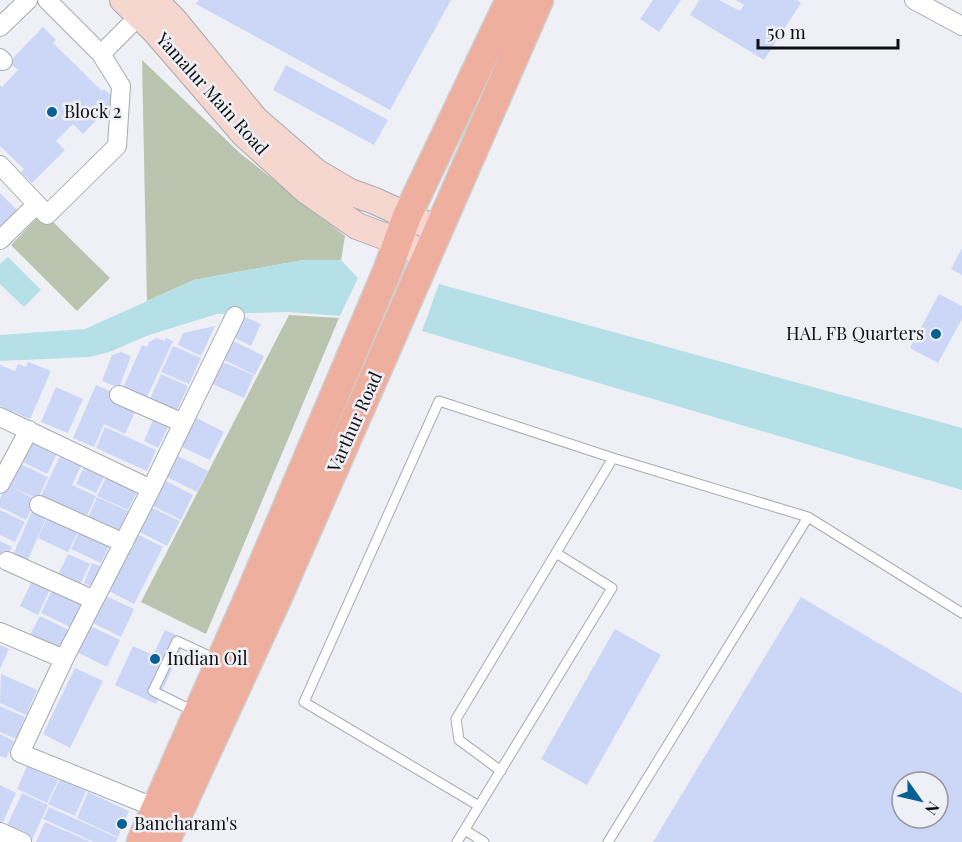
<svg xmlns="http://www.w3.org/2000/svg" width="962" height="842" font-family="'Playfair Display',serif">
<rect width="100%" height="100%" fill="#eef0f6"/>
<path fill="#bac4ae" d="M142 60 241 154 345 236 341 260H303L194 280 147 301Z
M43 212 110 278 77 311 11 245Z
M289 315 339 318 206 634 141 602Z"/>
<path fill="#b6e0e7" d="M8 257 41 290 24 307 0 284V264Z
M303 260H341L358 278 340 316 288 312 217 314 149 335 109 352 89 357 0 361V335L85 329 194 280Z
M439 284 962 428V490L422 331Z"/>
<path fill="#ccd7f7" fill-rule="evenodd" d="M199 0H451L390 110 196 4Z
M653 0H681L659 32 640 19Z
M699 0H719L740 11 744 5 736 0H797L801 3 764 60 690 15Z
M43 27 56 40 53 43 102 91 104 89 116 100 83 134 73 124 56 141 65 150 32 183 21 172 24 169 0 146V85L2 87 18 70 9 62Z
M286 65 388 120 374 145 273 90Z
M0 193 22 215 0 231Z
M962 248V275L951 269Z
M939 294 962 306V319L938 363 910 348Z
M240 315 261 324 251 346 231 336Z
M215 326 201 356 178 345 183 333Z
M157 338 164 341 166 338 173 341 146 399 123 388 142 345 147 347 149 342Z
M229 339 264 356 255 375 220 358Z
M173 346 201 358 189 384 161 372Z
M121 352 131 356 119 388 102 381 112 355Z
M220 361 254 375 244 398 210 383Z
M28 362 51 371 30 419 0 406V365L15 371 18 364 26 367Z
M161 374 188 386 176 413 149 401Z
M96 385 117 394 136 410 125 434 104 424 94 447 73 438Z
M56 387 83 399 68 433 41 422Z
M195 417 224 432 210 460 180 446Z
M153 420 168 427 158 448 144 441Z
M105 427 156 450 147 471 96 448Z
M31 441 57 454 47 474 21 461Z
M61 454 82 464 72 485 96 496 85 520 38 502Z
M178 456 208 471 197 492 167 477Z
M17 462 48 477 38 499 9 486 36 500 26 520 0 507V499Z
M86 463 106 473 96 493 76 484Z
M108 473 139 488 128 510 97 496Z
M162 479 193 495 181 520 149 504Z
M97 497 128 511 117 535 87 520Z
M148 506 180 521 167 546 136 530Z
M33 509 47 516 26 564 12 557Z
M0 510 25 522 15 542 0 535Z
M48 516 79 530 68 552 38 538Z
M80 530 110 544 101 563 71 549Z
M137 534 163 547 134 604 109 591Z
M0 541 12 547 2 566 0 565Z
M68 554 90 564 79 587 57 577Z
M92 563 102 567 93 587 84 583Z
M32 581 50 589 38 615 20 606Z
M52 590 81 604 70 627 41 613Z
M106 596 134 609 121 637 93 623Z
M801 597 962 693V842H653ZM902 782H938V818H902Z
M40 616 69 630 59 649 30 635Z
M90 626 120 640 107 667 77 652Z
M615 629 661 655 587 785 541 759Z
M165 630 186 639 156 704 115 685 133 646 153 655Z
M0 645 9 649 0 669Z
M75 668 103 681 70 748 43 734Z
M1 674 37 690 26 715 0 703Z
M0 706 25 717 16 739 0 732Z
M0 734 14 741 6 758 0 756Z
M27 766 58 780 47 803 17 789Z
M60 779 86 791 75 816 48 804Z
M0 785 16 793 0 829Z
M88 792 129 811 118 837 77 818Z
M22 793 48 805 32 840 6 828Z
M49 807 118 838 116 842H94L43 819Z
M45 822 91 842H36Z"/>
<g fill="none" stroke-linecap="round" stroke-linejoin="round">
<defs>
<path id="lane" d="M195 712 153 691 177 641 218 660
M501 771 459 740 456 719 613 458
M479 806 304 702 439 401 613 458 808 517 962 613
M465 830 484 842
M457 842 612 588 556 553
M608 842 808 517"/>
<path id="street" d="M914 0 962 26
M0 27 28 0
M101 54 139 16
M0 58 3 61
M0 165 47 215 117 146 121 86 101 54 47 0
M0 240 37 204
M119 395 183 423
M0 417 151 489
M0 484 29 430
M39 505 124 543
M7 561 94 600
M0 632 64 659
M156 808 20 753 64 659 151 489 235 316
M0 832 22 842"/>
<path id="secondary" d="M123 0 155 31 244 134 307 191 357 226 397 241 427 255
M154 0 173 19 255 119 316 172 350 192 375 201 438 230"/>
<path id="primary" d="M141 842 251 592 388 269 407 216 510 0
M165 842 276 601 539 0"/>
</defs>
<use href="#lane" stroke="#a8aab0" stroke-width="11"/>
<use href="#street" stroke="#a8aab0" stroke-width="20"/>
<use href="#secondary" stroke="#a8aab0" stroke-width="28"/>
<use href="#primary" stroke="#cfcfcf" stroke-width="31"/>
<use href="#lane" stroke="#fff" stroke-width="9"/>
<use href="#street" stroke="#fff" stroke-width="18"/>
<use href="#secondary" stroke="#f6d7cf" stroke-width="26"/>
<use href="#primary" stroke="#eeaf9f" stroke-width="28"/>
</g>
<g fill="#066192" stroke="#eef0f6" stroke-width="2">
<circle cx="52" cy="112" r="6"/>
<circle cx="936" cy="334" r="6"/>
<circle cx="155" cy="659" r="6"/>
<circle cx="122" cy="824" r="6"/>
</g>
<g text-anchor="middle" stroke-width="5" stroke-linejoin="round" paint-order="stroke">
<g font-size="18" fill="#0d0e10" stroke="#eef0f6">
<text transform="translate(212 94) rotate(48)" y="6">Yamalur Main Road</text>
<text transform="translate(355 422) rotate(-66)" y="6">Varthur Road</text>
</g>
<g font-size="18" fill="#0d0e10" stroke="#eef0f6" text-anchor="start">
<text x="64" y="118">Block 2</text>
<text x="924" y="340" text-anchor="end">HAL FB Quarters</text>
<text x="167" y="665">Indian Oil</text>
<text x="134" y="830">Bancharam's</text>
</g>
</g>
<g transform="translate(920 800) rotate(124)"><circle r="28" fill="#eef0f6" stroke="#94969a" stroke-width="1.5"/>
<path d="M0-4.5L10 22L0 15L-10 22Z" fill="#066192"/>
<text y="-9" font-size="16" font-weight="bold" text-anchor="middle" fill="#0d0e10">N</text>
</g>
<path d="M758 39v9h140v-9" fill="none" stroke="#0d0e10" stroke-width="3"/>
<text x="767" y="39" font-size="18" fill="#0d0e10" stroke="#eef0f6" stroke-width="4.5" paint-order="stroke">50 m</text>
</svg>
